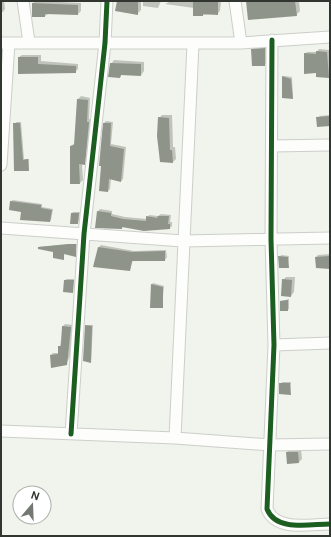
<svg xmlns="http://www.w3.org/2000/svg" width="331" height="537" font-family="'DM Sans',sans-serif">
<rect width="100%" height="100%" fill="#f0f4ec"/>
<path fill="#0003" d="M1 1H4L5 9 3 12H1Z
M36 1 81 3V11L78 14H48L45 16H33V3Z
M118 1H141V10L138 13Z
M143 1H161L158 8 143 6Z
M171 1H221L220 11 217 14 203 15 194 8 165 4Z
M247 1H299L300 11 296 15Z
M268 46V62L264 65 252 50 255 47Z
M319 49 330 50V76L328 77 317 72 305 54 307 52H317Z
M22 55H41V61L78 64V69L75 72 19 73V57Z
M114 60 144 62V71L141 75 122 74 120 77 111 64Z
M284 76 292 77 293 98 283 77Z
M81 96 90 98 89 119H92L87 161 82 164 83 180 80 183 71 146 75 143 78 99Z
M162 115H172L173 147H175L176 159 173 162 159 118Z
M330 115V126L318 118 320 116Z
M106 121 113 122 111 144 126 147 123 179 121 181 111 179 110 189 108 191 104 123Z
M16 122H21L24 159H29V170H15Z
M13 200 42 204V207L53 209 51 220 50 221 22 211 11 201Z
M100 209 112 211V214L125 217 147 219 149 215 158 216 161 214 171 215 170 222H172V226L170 228 124 226 122 228 98 211Z
M73 212H80L78 223 72 213Z
M77 244 76 254 65 253 63 258 54 251 39 247Z
M101 245 134 251 166 250 167 257 165 260H133L130 270 99 247Z
M330 254V268L316 257 318 255Z
M281 255 289 256 288 267 280 257Z
M286 277H295L294 292 291 296 283 280Z
M67 279H74L72 292 65 280Z
M153 283 164 286 162 307 152 284Z
M289 299V309L287 310 281 301Z
M65 324 73 325 71 354 66 364 51 355 53 353H59L63 326Z
M87 325H93L91 362 84 360Z
M282 382H291L290 394 280 393Z
M290 449H301L302 459 299 462 287 452Z"/>
<path fill="#8e9489" d="M117 1H138V15L115 11Z
M193 1 218 2V15L203 14V16H193Z
M246 1H295L297 16 248 20Z
M32 3 78 5V15L45 14V17H32Z
M265 48V66H252L251 49Z
M316 51 327 52 329 78 316 77V73L304 74V53L316 54Z
M18 57H38V64L76 66V73L18 74Z
M110 63 141 64V76L121 75 120 78 108 77Z
M282 76 291 79 293 99 282 98Z
M77 99 88 100 87 122H89L85 165 79 164 80 184H70V146L74 145Z
M330 116V126L317 127 316 117Z
M158 117 169 118 170 150H172L173 163 160 162 157 136Z
M13 123H20L23 160 28 159 29 171H14Z
M103 123H111L110 146 124 149 121 182 109 179 108 192 99 191 101 166H99Z
M10 201 41 205V208L52 210 50 222 20 220 21 212 9 210Z
M97 211 111 213V216L123 219 146 221V216L157 218 158 216H169L168 224H170V229L144 231 122 227V229L95 228Z
M71 213H79L78 224H70Z
M68 244H76V257L64 254V260L53 258V252L38 249V247Z
M98 247 132 252 165 251V261H132L130 271 93 267Z
M278 256 288 257 289 268H279Z
M330 256V269L316 268 315 257Z
M282 279 292 280 291 297 281 296Z
M64 280H74L73 293 63 292Z
M151 284 163 287V308H150Z
M288 300V311H280V301Z
M85 325 92 326 91 363 83 361Z
M62 326 71 327 67 365 51 368 50 355 58 354V346H61Z
M279 383H290L291 395 279 394Z
M286 452H298L299 463 287 464Z"/>
<g fill="none" stroke-linecap="round" stroke-linejoin="round">
<defs>
<path id="minor" d="M23 1 29 42
M235 1 241 43
M272 40 271 239 274 345 267 509C276 532 310 524 330 524
M1 43H241L330 37
M272 146 330 145
M1 165 9 43
M1 228 183 241 330 238
M274 345 330 343
M1 431 175 438 270 445 330 444
M71 434 84 234 105 43 107 1
M175 438 193 44"/>
</defs>
<use href="#minor" stroke="#cccfc9" stroke-width="13"/>
<use href="#minor" stroke="#fdfdfc" stroke-width="11"/>
<defs>
<path id="cycleway" d="M272 40 271 239 274 345 267 509C276 532 310 524 330 524
M71 434 84 234 105 43 107 1"/>
</defs>
<use href="#cycleway" stroke="#fff" stroke-width="8"/>
<use href="#cycleway" stroke="#1b5e20" stroke-width="5"/>
</g>
<rect width="331" height="537" fill="none" stroke="#323630" stroke-width="4"/>
<g transform="translate(32 505) rotate(19)"><circle r="19" fill="#ffffff" stroke="#adafac"/>
<path d="M0-3L7 15L0 10L-7 15Z" fill="#747872"/>
<text y="-6" font-size="11" font-weight="bold" text-anchor="middle" fill="#323630">N</text>
</g>
</svg>
